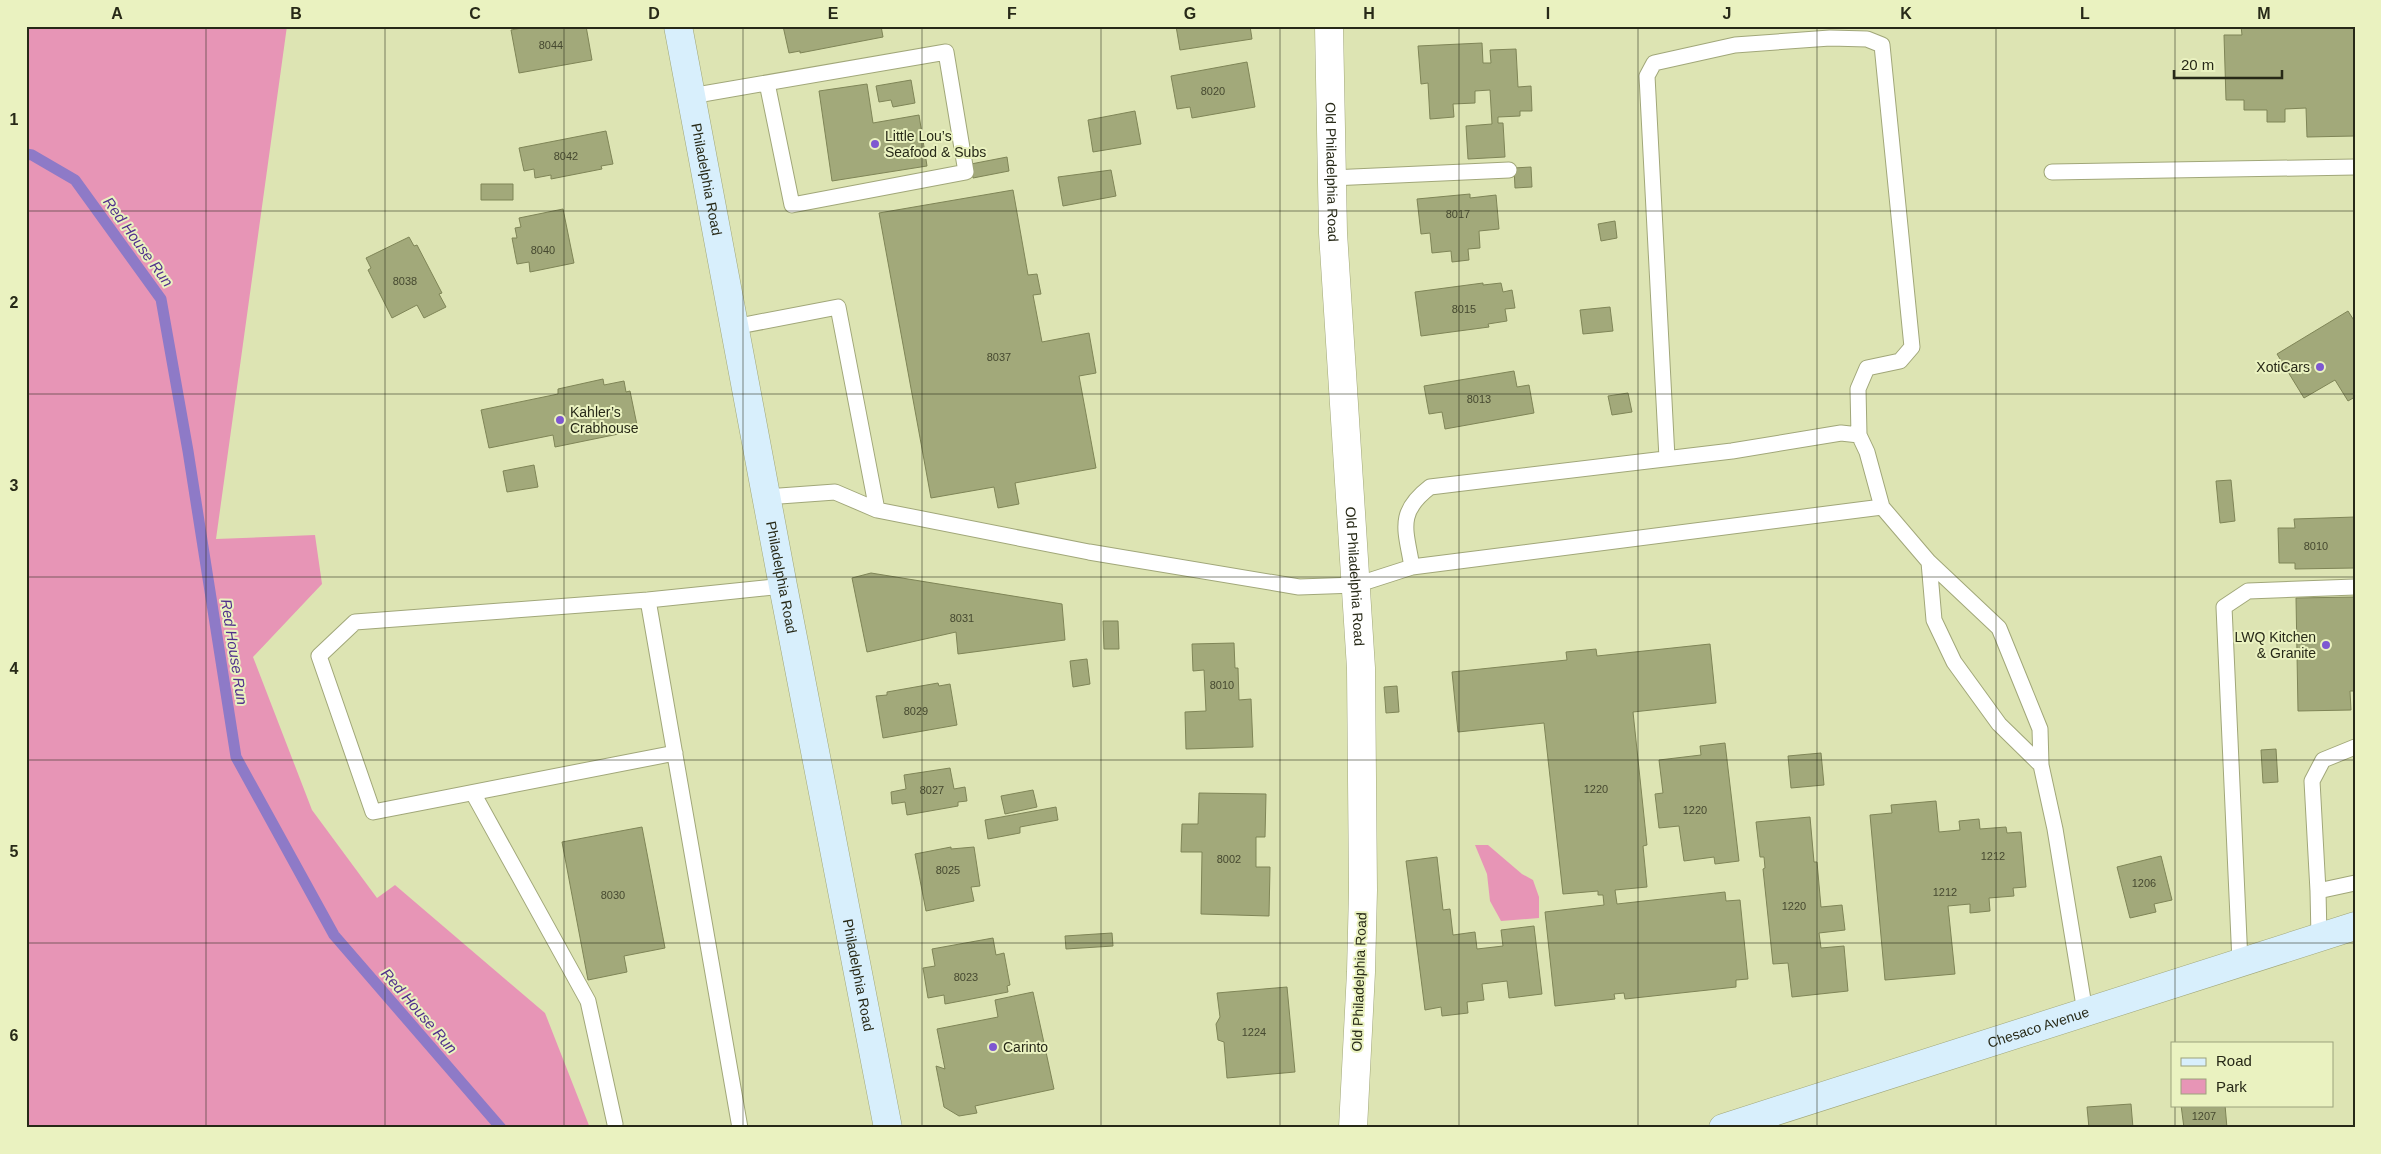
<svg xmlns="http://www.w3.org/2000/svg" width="2381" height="1154" font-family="Helvetica,sans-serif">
<rect width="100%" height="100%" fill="#dde4b3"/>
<path fill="#e795b6" d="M26 26H287L216 539 315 535 322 584 253 657 312 810 377 898 395 885 545 1013 590 1128H26Z
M1475 845H1488L1522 874 1533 880 1539 897V918L1501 921 1490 901 1487 874Z"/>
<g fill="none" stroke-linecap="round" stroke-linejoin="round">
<path stroke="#8e7ac7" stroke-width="11" d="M26 154 32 155 75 180 161 299 188 451 236 757 334 935 501 1128"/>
</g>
<path fill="#a2a97a" stroke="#7f8557" d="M532 26H586L592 60 519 73 511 30Z
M783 26H881L883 37 800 53V51L789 53Z
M1176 26H1250L1252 39 1180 50Z
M2241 26H2355V136L2307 137 2306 108 2285 109V122H2267V110H2244V100H2226L2224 35H2242Z
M1482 43 1483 63H1491L1490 50 1516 49 1518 87 1531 86 1532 111H1520V116L1498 117V123H1503L1505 157 1468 159 1466 126 1492 124 1490 90 1475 91V103L1453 104 1454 117 1430 119 1428 83 1421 84 1418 46Z
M1247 62 1255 107 1192 118 1190 107 1177 109 1171 76Z
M911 80 915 103 893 107 891 100 879 102 876 86Z
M867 84 873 123 919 115 927 166 832 181 819 91Z
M1135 111 1141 144 1093 152 1088 120Z
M606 131 613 164 601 166 602 169 551 179V175L535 178 534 169 524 171 519 148Z
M1007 157 1009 171 973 178 971 164Z
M1531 167 1532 187 1515 188 1514 168Z
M1111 170 1116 196 1063 206 1058 177Z
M481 184H513V200H481Z
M1013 190 1028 275 1037 274 1041 294 1033 295 1042 342 1089 333 1096 373 1079 376 1096 468 1015 483 1019 504 998 508 994 487 931 498 879 213Z
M1470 194V198L1496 195 1499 229 1479 231 1480 248 1468 249 1469 260 1452 262 1451 251 1432 253 1430 233 1421 234 1417 199Z
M563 209 574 263 530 272 529 262 517 264 512 238H517L515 228 521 227 519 218Z
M1615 221 1617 238 1601 241 1598 224Z
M409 237 414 246 417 245 442 293 439 294 446 307 424 318 417 305 392 318 368 270 371 268 366 258Z
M1483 283V285L1501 283 1503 292 1512 290 1515 308 1505 309 1507 321 1488 324 1489 327 1421 336 1415 292Z
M1610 307 1613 331 1583 334 1580 310Z
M2348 311 2355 322V397L2348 401 2335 380 2304 398 2277 354Z
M1514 371 1517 387 1529 385 1534 413 1445 429 1442 412 1429 414 1424 386Z
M603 379 604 385 624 381 626 392 630 391 638 430 555 447 553 435 489 448 481 410 558 394V389Z
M1628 393 1632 412 1612 415 1608 396Z
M534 465 538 487 507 492 503 471Z
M2231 480 2235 521 2220 523 2216 481Z
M2354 504H2355V568L2295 569V563H2279L2278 528H2295L2294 519 2355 517Z
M871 573 1062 604 1065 640 958 654 956 632 867 652 852 578Z
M2355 597V691H2350L2351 710 2298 711 2296 598Z
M1103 621H1118L1119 649H1104Z
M1234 643 1235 668H1238L1239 700 1251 699 1253 747 1186 749 1185 712 1206 711 1204 670 1193 671 1192 644Z
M1710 644 1716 703 1633 712 1647 845 1643 846 1647 887 1615 890 1617 904 1725 892 1726 901 1740 900 1748 979 1736 980V987L1625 999 1624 993 1614 994 1615 999 1555 1006 1545 912 1604 905 1603 895H1598V891L1563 894 1544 723 1458 732 1452 672 1567 660 1566 652 1596 649 1597 656Z
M1087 659 1090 684 1073 687 1070 661Z
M938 683 939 686 950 684 957 725 883 738 876 696 887 695V692Z
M1397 686 1399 712 1386 713 1384 687Z
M1725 743 1739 861 1715 864 1714 857 1684 861 1679 826 1659 828 1655 794 1663 793 1659 760 1701 755 1700 746Z
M2276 749 2278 782 2263 783 2261 750Z
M1821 753 1824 785 1791 788 1788 756Z
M950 768 954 789 965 787 967 801 958 802V806L907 815 905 802 892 804 891 792 906 789 904 775Z
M1033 790 1037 807 1005 814 1001 796Z
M1199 793 1266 794 1265 837H1256V867H1270L1269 916 1201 914 1202 852H1181L1182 824H1198Z
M1936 801 1939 832 1960 830 1959 821 1979 819 1980 829 2006 827 2007 833 2021 832 2026 887 2013 888 2014 896 1989 898 1990 911 1970 913V904L1948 906 1955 974 1885 980 1870 815 1892 813 1891 805Z
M1056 807 1058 820 1020 827V833L988 839 985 820Z
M1810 817 1814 862H1817L1821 907 1842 905 1845 930 1819 933 1821 948 1844 946 1848 991 1792 997 1788 963 1773 964 1763 869 1765 868 1764 857H1760L1756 822Z
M642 827 665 948 624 956 627 972 588 980 562 842Z
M951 847V849L974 847 980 886 971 887 974 901 926 911 915 854Z
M2161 856 2172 900 2154 904 2156 912 2130 918 2117 867Z
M1437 857 1443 910 1450 909 1453 935 1475 932 1477 949 1503 946 1501 930 1534 926 1542 994 1509 998 1507 981 1482 984 1484 1000 1467 1002 1468 1013 1442 1016 1441 1007 1425 1010 1406 861Z
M1112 933 1113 946 1066 949 1065 936Z
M993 938 996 955 1004 953 1010 985 1007 986 1008 992 945 1004 944 995 928 998 923 968 935 966 932 949Z
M1287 987 1295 1072 1227 1078 1224 1042 1218 1040 1216 1024 1220 1017 1217 993Z
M1033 992 1054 1089 975 1106 977 1113 959 1116 944 1107 936 1066 945 1069 937 1029 998 1017 995 1000Z
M2131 1104 2133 1128H2089L2087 1107Z
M2181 1105H2225L2227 1128H2184Z"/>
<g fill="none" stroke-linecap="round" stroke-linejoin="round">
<defs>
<path id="lane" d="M691 96 946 52 966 172 792 205 767 83
M2052 172 2355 167
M1331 178 1509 170
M734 327 838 307 877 510
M1667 458 1647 76 1654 63 1735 45 1830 38 1867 39 1882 45 1912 347 1900 361 1867 368 1858 389 1859 435
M766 497 835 492 877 510 1089 552 1299 587 1356 585 1412 567 1882 507 1929 562
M1412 567C1406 530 1396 513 1430 487L1732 451 1841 433 1859 435 1867 452 1882 507
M648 600 740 1128
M675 753 373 812 319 656 355 622 648 600 783 586
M2041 765 1999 724 1954 662 1934 620 1929 562 1999 628 2040 729 2041 765 2055 829 2085 1012
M473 793 588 1001 615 1124
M2318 891 2312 781 2323 760 2355 747
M2319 937 2318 891 2355 883
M2240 962 2224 607 2248 591 2355 587"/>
<g id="street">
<path id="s1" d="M1329 26 1333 233 1361 668 1363 890 1361 972 1353 1128"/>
</g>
<g id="secondary">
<path id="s2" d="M678 26 783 586 888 1128"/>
<path id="s3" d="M1723 1128 2355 926"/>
</g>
</defs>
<use href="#lane" stroke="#a1a779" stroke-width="17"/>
<use href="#street" stroke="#a1a779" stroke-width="29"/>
<use href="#secondary" stroke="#a1a779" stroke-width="29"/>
<use href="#lane" stroke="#fff" stroke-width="15"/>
<use href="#street" stroke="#fff" stroke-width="28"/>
<use href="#secondary" stroke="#d8effc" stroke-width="28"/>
</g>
<path fill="none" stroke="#272917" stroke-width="1" stroke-opacity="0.55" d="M206 26V1128M385 26V1128M564 26V1128M743 26V1128M922 26V1128M1101 26V1128M1280 26V1128M1459 26V1128M1638 26V1128M1817 26V1128M1996 26V1128M2175 26V1043M26 211H2355M26 394H2355M26 577H2355M26 760H2355M26 943H2355M2175 1105V1128"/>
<g fill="#7e58d1" stroke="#eaf2c0" stroke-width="2">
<circle cx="875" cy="144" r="5"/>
<circle cx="2320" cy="367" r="5"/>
<circle cx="560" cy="420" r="5"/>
<circle cx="2326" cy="645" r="5"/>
<circle cx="993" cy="1047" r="5"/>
</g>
<g text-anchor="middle" stroke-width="4" stroke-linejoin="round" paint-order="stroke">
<g font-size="11" fill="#464930">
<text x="551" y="49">8044</text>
<text x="1213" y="95">8020</text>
<text x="566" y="160">8042</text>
<text x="1458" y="218">8017</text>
<text x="543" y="254">8040</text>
<text x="405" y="285">8038</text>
<text x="1464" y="313">8015</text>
<text x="999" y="361">8037</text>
<text x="1479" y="403">8013</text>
<text x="2316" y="550">8010</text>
<text x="962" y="622">8031</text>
<text x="1222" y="689">8010</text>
<text x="916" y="715">8029</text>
<text x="1596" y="793">1220</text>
<text x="932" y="794">8027</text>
<text x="1695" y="814">1220</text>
<text x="1993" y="860">1212</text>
<text x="1229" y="863">8002</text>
<text x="948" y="874">8025</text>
<text x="2144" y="887">1206</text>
<text x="1945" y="896">1212</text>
<text x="613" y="899">8030</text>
<text x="1794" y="910">1220</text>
<text x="966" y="981">8023</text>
<text x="1254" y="1036">1224</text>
<text x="2204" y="1120">1207</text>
</g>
<g font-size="14" fill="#272917" stroke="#eaf2c0" text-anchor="start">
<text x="885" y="141">Little Lou’s<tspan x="885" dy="16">Seafood &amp; Subs</tspan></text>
<text x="2310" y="372" text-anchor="end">XotiCars</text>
<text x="570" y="417">Kahler’s<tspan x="570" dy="16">Crabhouse</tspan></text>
<text x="2316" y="642" text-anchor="end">LWQ Kitchen<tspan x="2316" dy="16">&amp; Granite</tspan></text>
<text x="1003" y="1052">Carinto</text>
</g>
<g font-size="14" fill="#272917" stroke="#eaf2c0">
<text dy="5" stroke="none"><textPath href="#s1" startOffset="146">Old Philadelphia Road</textPath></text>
<text dy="5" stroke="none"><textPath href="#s2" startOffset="156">Philadelphia Road</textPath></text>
<text dy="5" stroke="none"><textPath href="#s2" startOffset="561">Philadelphia Road</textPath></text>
<text dy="5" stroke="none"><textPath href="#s1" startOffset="551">Old Philadelphia Road</textPath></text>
<text dy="5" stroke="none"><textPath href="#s2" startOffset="966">Philadelphia Road</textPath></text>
<text transform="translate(1359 982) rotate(-88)" y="5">Old Philadelphia Road</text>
<text dy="5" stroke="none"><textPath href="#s3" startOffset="331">Chesaco Avenue</textPath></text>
</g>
<g font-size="15" font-style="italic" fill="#50308c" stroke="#eaf2c0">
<text transform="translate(138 242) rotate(54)" y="5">Red House Run</text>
<text transform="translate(234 652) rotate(81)" y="5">Red House Run</text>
<text transform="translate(419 1011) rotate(49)" y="5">Red House Run</text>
</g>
</g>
<rect width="2381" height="1154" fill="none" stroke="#eaf2c0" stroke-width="55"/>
<rect x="2171" y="1042" width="162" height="65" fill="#eaf2c0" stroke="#9ca27c"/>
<rect x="2181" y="1058" width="25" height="8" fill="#d8effc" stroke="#9ca27c"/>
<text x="2216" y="1066" font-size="15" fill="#272917">Road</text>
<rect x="2181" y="1079" width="25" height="15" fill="#e795b6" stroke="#9ca27c"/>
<text x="2216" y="1092" font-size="15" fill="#272917">Park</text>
<path d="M2174 70v8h108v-8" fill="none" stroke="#272917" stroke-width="2.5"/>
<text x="2181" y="70" font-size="15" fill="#272917" stroke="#eaf2c0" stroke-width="4" paint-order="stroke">20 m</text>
<rect x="28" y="28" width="2326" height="1098" fill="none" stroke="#272917" stroke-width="2"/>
<g font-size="16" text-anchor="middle" font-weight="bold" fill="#272917">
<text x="117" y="19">A</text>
<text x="296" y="19">B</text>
<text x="475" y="19">C</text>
<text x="654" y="19">D</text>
<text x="833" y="19">E</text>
<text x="1012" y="19">F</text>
<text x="1190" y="19">G</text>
<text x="1369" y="19">H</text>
<text x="1548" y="19">I</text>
<text x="1727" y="19">J</text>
<text x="1906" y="19">K</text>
<text x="2085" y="19">L</text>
<text x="2264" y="19">M</text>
<text x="14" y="125">1</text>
<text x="14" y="308">2</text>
<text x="14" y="491">3</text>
<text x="14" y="674">4</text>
<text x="14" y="857">5</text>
<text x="14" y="1041">6</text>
</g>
</svg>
